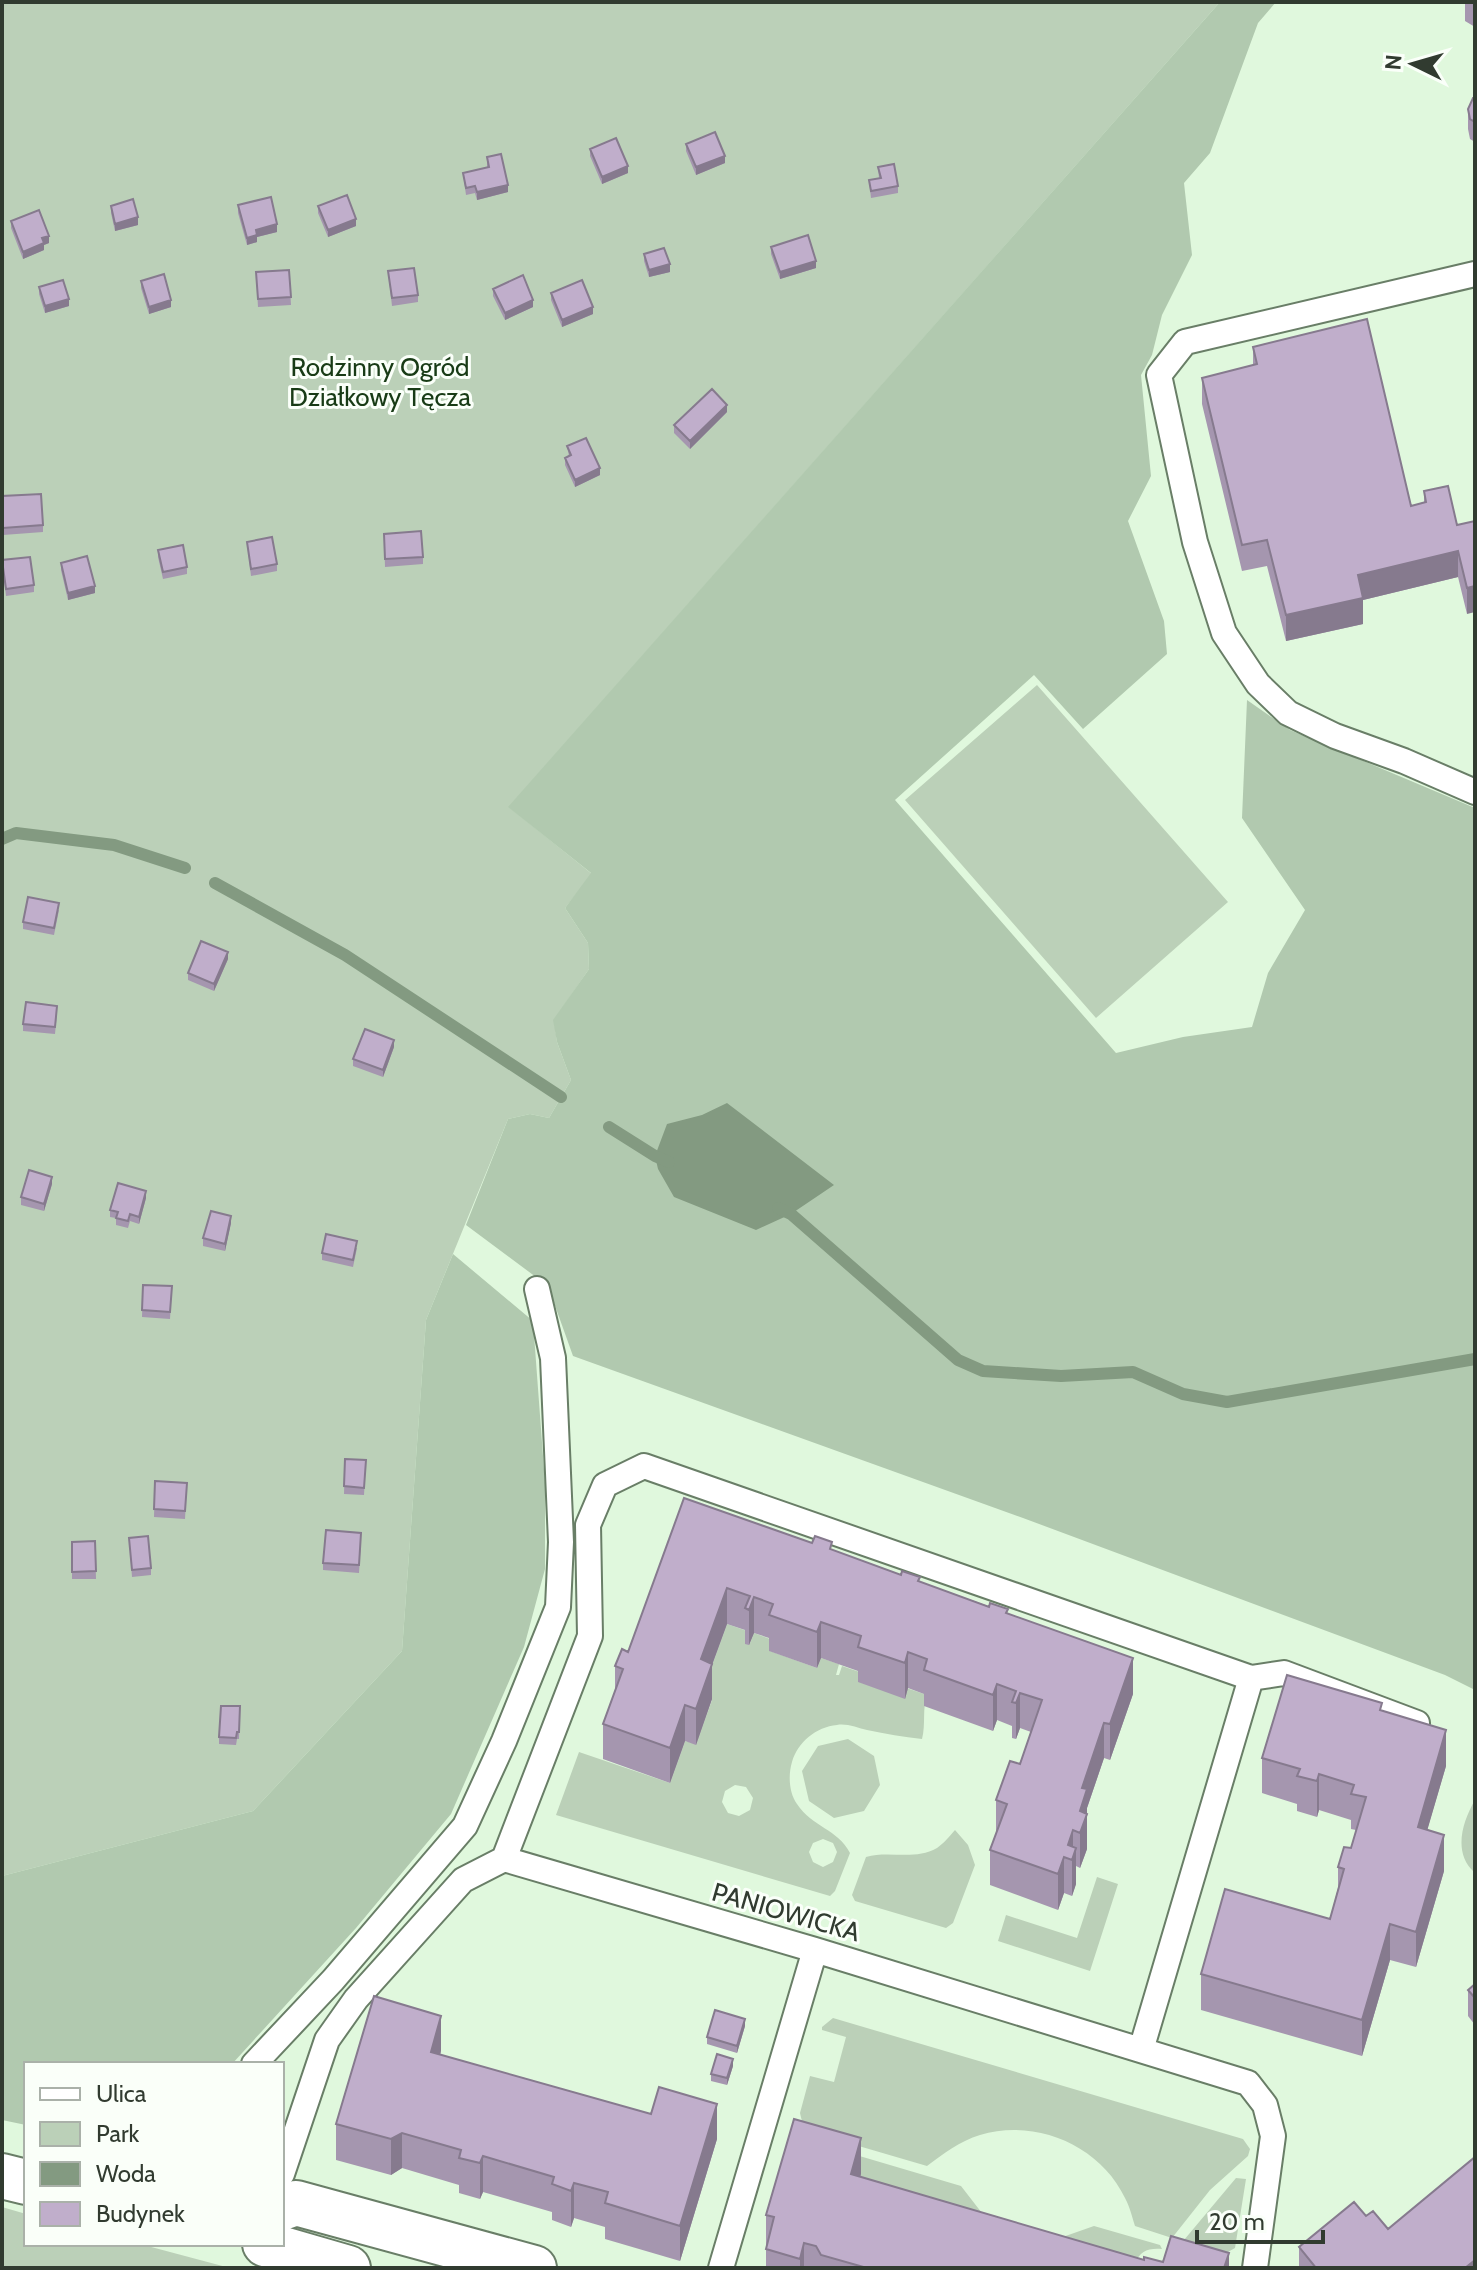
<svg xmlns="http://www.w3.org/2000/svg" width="1477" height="2270" font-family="Cabin,sans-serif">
<rect width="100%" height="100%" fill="#e0f8dd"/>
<path fill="#bbd0b8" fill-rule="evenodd" d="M2 2H1220L509 807 592 874 565 908 588 943 589 969 554 1020 557 1042 571 1080 549 1118 530 1114 508 1119 426 1320 402 1651 253 1811 2 1876Z
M1037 685 1228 902 1096 1018 905 800Z
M727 1624 750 1632V1643L754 1633 773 1640 770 1651 817 1668 821 1658 839 1664 836 1675H839L842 1666 927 1695C922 1709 926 1724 922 1739 903 1737 886 1734 867 1730 858 1728 846 1723 837 1725 816 1727 798 1742 792 1762 788 1775 789 1793 797 1804 812 1827 838 1829 850 1853L835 1891 830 1896 556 1815 579 1752 670 1783 685 1741 696 1744 712 1700 701 1695ZM735 1785 746 1787 753 1798 750 1810 739 1816 728 1813 722 1802 725 1791ZM823 1839 833 1843 837 1852 833 1862 823 1867 813 1862 809 1852 813 1843Z
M848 1739 874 1756 880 1785 864 1811 834 1818 809 1801 802 1771 818 1746Z
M1475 1800V1869L1474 1872C1453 1853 1462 1822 1475 1800Z
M955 1830 968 1845 975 1865 953 1923 946 1928 855 1901 852 1895 866 1857C889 1850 914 1861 937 1848 943 1844 950 1836 955 1830Z
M1097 1877 1118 1884 1090 1971 998 1941 1006 1915 1077 1938Z
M833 2018 1243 2139 1250 2149 1248 2156 1210 2190 1172 2238 1135 2226C1132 2217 1130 2207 1125 2198 1100 2145 1035 2118 980 2135 960 2141 943 2154 927 2166L804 2130 800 2113 810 2076 834 2082 846 2037 822 2030V2027Z
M802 2139 961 2186 985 2217 1057 2239 1094 2226 1160 2245 1162 2249C1147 2248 1141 2251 1134 2264L851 2210Z
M1236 2178 1246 2179 1235 2248 1226 2253 1184 2240Z
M2 2207 26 2214V2244H140L230 2268H2Z"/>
<path fill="#b1c9af" d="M1220 2H1276L1258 23 1210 153 1184 183 1192 255 1162 315 1152 355 1141 375 1151 476 1128 521 1164 621 1167 654 1083 729 1034 675 895 800 1116 1053 1183 1037 1252 1027 1268 973 1305 910 1242 818 1247 700 1290 730 1475 808V1690L1445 1675 1023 1518 573 1356 548 1286 466 1225 508 1119 530 1114 549 1118 571 1080 557 1042 553 1020 589 969 588 943 565 908 591 873 508 807Z
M453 1254 533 1321 545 1483V1569L524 1647 451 1814 356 1928 232 2064H26V2125L2 2120V1876L253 1811 402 1651 426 1320Z"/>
<path fill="#839a81" d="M727 1103 834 1185 791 1214 756 1230 674 1197 658 1169 655 1156 667 1124 702 1115Z"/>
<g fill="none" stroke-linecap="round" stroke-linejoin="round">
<path stroke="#839a81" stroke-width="12" d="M2 839 16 833 114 845 185 868
M215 883 345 955 561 1097
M609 1127 655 1156 669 1162
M778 1208 791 1214 958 1360 983 1371 1061 1376 1133 1372 1183 1394 1227 1402 1475 1359"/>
<defs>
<path id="lane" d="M1475 274 1185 342 1159 375 1195 542 1224 633 1258 684 1288 713 1335 736 1404 761 1475 792
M1251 1678 1284 1673 1417 1723
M504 1859 590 1636 588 1525 605 1485 644 1466 1251 1678 1141 2050
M254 2064 333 1980 465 1826 504 1741 558 1607 561 1542 553 1358 537 1289
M282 2174 327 2040 356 1999 463 1880 504 1859 815 1950 1248 2083 1265 2105 1273 2136 1255 2268
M721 2268 815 1950"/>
<path id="street" d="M2 2176 26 2182
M282 2208 296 2203 534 2268
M265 2244 348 2268"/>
</defs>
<use href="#lane" stroke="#697e67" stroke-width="28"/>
<use href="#street" stroke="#697e67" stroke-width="48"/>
<use href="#lane" stroke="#fff" stroke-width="24"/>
<use href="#street" stroke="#fff" stroke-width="44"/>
</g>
<path fill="#a596af" d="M1465 2H1475V27L1465 21Z
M1475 98V142L1470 139 1468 129V109Z
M686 144 725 163 696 175 686 151Z
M590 149 628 173 602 184 590 156Z
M487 157 508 192 477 200 475 193 466 195 463 173 487 167Z
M878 167 898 186V193L871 198 869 180 879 178Z
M238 205 277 232 257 237V242L247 245 238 213Z
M111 206 138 225 115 231 111 213Z
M318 206 356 226 328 237 318 213Z
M11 221 49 243 44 245V250L23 259 11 228Z
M771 247 816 268 780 279 771 254Z
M644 254 670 272 649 277 644 261Z
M289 270 291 305 258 307 256 272Z
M388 271 418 295V302L392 306Z
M141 281 171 307 149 314 141 288Z
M39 287 69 306 45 313 39 294Z
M493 289 533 307 505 320 493 296Z
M551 293 593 314 562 327 551 300Z
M1253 347 1411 506 1424 502V491L1457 525 1475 521 1467 614 1458 577 1363 600V624L1286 641 1267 566 1242 571 1202 404V378L1253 365Z
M727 412 690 449 674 433V425Z
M567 446 600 475 575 487 565 465V458L569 456Z
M2 496 43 525V532L3 535Z
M384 534 423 557V564L385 567Z
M247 542 277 564V571L251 576Z
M158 550 187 567V574L163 579 158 557Z
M2 560 34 585V592L6 596Z
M61 563 95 593 68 600 61 570Z
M59 910 54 935 23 929V922Z
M228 959 214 991 188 980V973Z
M57 1013 55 1034 23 1031V1024Z
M394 1047 383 1077 353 1066V1059Z
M52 1184 44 1211 21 1205V1197Z
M146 1198 139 1224 130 1221 128 1228 116 1225V1218L110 1217V1210Z
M231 1223 225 1251 203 1246V1238Z
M357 1248 353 1267 322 1260V1253Z
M143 1285 172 1286 170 1319 142 1317Z
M345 1459 366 1460 364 1495 344 1494Z
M155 1481 187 1483 185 1519 154 1517Z
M684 1498 1008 1613 1133 1694 1110 1760 1104 1758 1087 1808V1849L1080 1868 1076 1866V1884L1072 1896 1064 1893 1058 1910 990 1885V1850L996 1834V1800L1020 1764 1031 1732 1020 1728 1016 1739 1012 1738V1726L997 1720 993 1731 924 1706V1694L908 1688 905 1699 858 1682V1671L821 1658 817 1668 769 1651V1638L754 1633 749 1645 745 1644V1630L727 1624 712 1665V1699L696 1745 685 1741 670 1783 603 1759V1724L615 1690V1666L628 1652Z
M129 1538 151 1568V1575L132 1577Z
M361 1540 359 1573 323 1570V1563Z
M95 1541 96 1579H72V1542Z
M240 1706 239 1739H237L236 1745 219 1744V1737Z
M1382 1711 1446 1766 1427 1830 1444 1871 1416 1967 1390 1960 1362 2056 1201 2010V1974L1330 1919 1338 1888V1867L1351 1848 1356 1830 1351 1829V1820L1319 1810 1317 1817 1297 1811V1804L1262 1793V1758Z
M1475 1984V2025L1468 2016V1990Z
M745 2026 737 2053 707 2044V2037Z
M441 2051 440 2055 717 2139 680 2261 605 2239V2227L574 2218 571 2227 552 2220V2212L483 2192 480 2199 459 2193V2185L402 2168 391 2175 336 2160V2124Z
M733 2066 727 2085 711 2081V2074Z
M861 2174 860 2177 1144 2260 1163 2262 1229 2268H766V2215Z
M1366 2216 1388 2229 1475 2268H1299V2247Z"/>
<path fill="#867a8e" d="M725 156V163L696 175V167Z
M628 166V173L602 184V177Z
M508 185V192L477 200V192Z
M138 217V225L115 231V224Z
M356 219V226L328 237V230Z
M277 224V232L257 237V242L247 245V238L256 230Z
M49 236V243L44 245V250L23 259V252L42 238Z
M816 261V268L780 279V272Z
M670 264V272L649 277V270Z
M69 299V306L45 313V306Z
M171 300V307L149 314V307Z
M533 300V307L505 320V313Z
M593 307V314L562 327V320Z
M727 405V412L690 449V441Z
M600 468V475L575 487V480Z
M1458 551V577L1363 600V624L1286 641V615L1358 575Z
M95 586V593L68 600V593Z
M1475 586V612L1467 614V588Z
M228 952V959L214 991V984Z
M394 1040V1047L383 1077V1070Z
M52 1177V1184L44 1211V1204Z
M146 1191V1198L139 1224V1217Z
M231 1216V1223L225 1251V1244Z
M727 1588V1624L712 1665V1699L696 1745V1709L701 1659Z
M754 1597V1633L749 1645V1610Z
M821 1622V1658L817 1668V1632Z
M908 1652V1688L905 1699V1663Z
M1133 1658V1694L1110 1760V1724Z
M997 1684V1720L993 1731V1695Z
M1020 1693V1728L1016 1739V1703Z
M685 1705V1741L670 1783V1748Z
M1104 1723V1758L1087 1808V1849L1080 1868V1811L1082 1788Z
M1446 1730V1766L1418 1862V1827Z
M1319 1774V1810L1317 1817V1781Z
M1073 1830V1856L1076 1848V1884L1072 1896V1860L1068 1845Z
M1444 1835V1871L1416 1967V1932Z
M1064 1857V1893L1058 1910V1874Z
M1390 1924V1960L1362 2056V2020Z
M441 2016V2051L431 2088V2052Z
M745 2019V2026L737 2053V2046Z
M733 2059V2066L727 2085V2078Z
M717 2104V2139L680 2261V2226Z
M402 2133V2168L391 2175V2139Z
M861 2138V2174L851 2210V2174Z
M483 2156V2192L480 2199V2163Z
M574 2183V2218L571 2227V2191Z
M804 2243V2268H800V2259Z
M1229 2253V2268H1224Z
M1475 2260V2268H1465Z"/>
<path fill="#c0aecb" stroke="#867a8e" stroke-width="2" d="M1473 98H1475V122L1470 119 1468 109Z
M715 132 725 156 696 167 686 144Z
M616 138 628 166 602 177 590 149Z
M501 154 508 185 477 192 475 186 466 188 463 173 489 167 487 157Z
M894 164 898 186 871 191 869 180 881 178 878 167Z
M347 195 356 219 328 230 318 206Z
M271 197 277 224 256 230 257 235 247 238 238 205Z
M133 199 138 217 115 224 111 206Z
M39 210 49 236 42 238 44 243 23 252 11 221Z
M808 235 816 261 780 272 771 247Z
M664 248 670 264 649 270 644 254Z
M414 268 418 295 392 298 388 271Z
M289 270 291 297 258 299 256 272Z
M164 274 171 300 149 307 141 281Z
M523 275 533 300 505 313 493 289Z
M63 280 69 299 45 306 39 287Z
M582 280 593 307 562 320 551 293Z
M1367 319 1411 506 1426 502 1424 491 1448 486 1457 525 1475 521V586L1467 588 1458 551 1358 575 1363 598 1286 615 1267 540 1242 545 1202 378 1257 364 1253 347Z
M712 389 727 405 690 441 674 425Z
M586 438 600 468 575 480 565 458 571 455 567 446Z
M41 494 43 525 3 528 2 496Z
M421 531 423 557 385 559 384 534Z
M272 537 277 564 251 569 247 542Z
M183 545 187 567 163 572 158 550Z
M87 556 95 586 68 593 61 563Z
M30 557 34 585 6 589 2 560Z
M28 897 59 903 54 928 23 922Z
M201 941 228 952 214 984 188 973Z
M26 1002 57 1006 55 1027 23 1024Z
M365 1029 394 1040 383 1070 353 1059Z
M29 1170 52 1177 44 1204 21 1197Z
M118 1183 146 1191 139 1217 130 1214 128 1221 116 1218 118 1212 110 1210Z
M211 1211 231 1216 225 1244 203 1238Z
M326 1234 357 1241 353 1260 322 1253Z
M143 1285 172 1286 170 1312 142 1310Z
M345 1459 366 1460 364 1488 344 1486Z
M155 1481 187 1483 185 1511 154 1509Z
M684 1498 812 1543 815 1536 832 1542 830 1549 901 1575 902 1571 920 1577 918 1581 989 1607 990 1603 1008 1609 1006 1613 1133 1658 1110 1724 1104 1723 1082 1788 1087 1789 1080 1811 1087 1814 1080 1833 1073 1830 1068 1845 1076 1848 1072 1860 1064 1857 1058 1874 990 1850 1007 1804 996 1800 1010 1761 1020 1764 1042 1700 1020 1693 1016 1703 1012 1702 1016 1691 997 1684 993 1695 924 1670 927 1659 908 1652 905 1663 858 1647 861 1636 821 1622 817 1632 769 1615 773 1604 754 1597 749 1610 745 1608 750 1596 727 1588 701 1659 712 1664 696 1709 685 1705 670 1748 603 1724 623 1669 615 1666 622 1649 628 1652Z
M326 1530 361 1533 359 1565 323 1563Z
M148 1536 151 1568 132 1570 129 1538Z
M95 1541 96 1571 72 1572V1542Z
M1287 1675 1382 1703 1380 1710 1446 1730 1418 1827 1444 1835 1416 1932 1390 1924 1362 2020 1201 1974 1225 1889 1330 1919 1344 1869 1338 1867 1344 1847 1351 1848 1366 1797 1351 1794 1354 1785 1319 1774 1317 1781 1297 1776 1300 1769 1262 1758Z
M221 1706H240L239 1732H237L236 1738 219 1737Z
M1475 1984V1998L1468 1990Z
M374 1996 441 2016 431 2052 651 2114 659 2087 717 2104 680 2226 605 2203 608 2192 574 2183 571 2191 552 2184 554 2177 483 2156 480 2163 459 2158 461 2150 402 2133 391 2139 336 2124Z
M715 2010 745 2019 737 2046 707 2037Z
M717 2054 733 2059 727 2078 711 2074Z
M794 2119 861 2138 851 2174 1144 2260V2257L1163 2262 1171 2236 1229 2253 1224 2268H867L821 2255 816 2246 804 2243 800 2259 766 2249 774 2217 766 2215Z
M1475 2157V2260L1465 2268H1316L1299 2247 1354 2202 1366 2216 1373 2211 1388 2229Z"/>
<g text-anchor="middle" stroke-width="6" stroke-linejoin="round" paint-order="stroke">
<g font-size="26" fill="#183b16" stroke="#fafff9">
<text x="380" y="376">Rodzinny Ogród<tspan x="380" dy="30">Działkowy Tęcza</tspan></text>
</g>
<g font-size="26" fill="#313b30" stroke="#fafff9">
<text transform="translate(786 1912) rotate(16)" y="9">PANIOWICKA</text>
</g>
</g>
<rect width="1477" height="2270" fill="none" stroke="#313b30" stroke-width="8"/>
<rect x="24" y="2062" width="260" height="184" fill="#fafff9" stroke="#aab1a9" stroke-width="2"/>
<rect x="40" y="2088" width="40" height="12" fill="#ffffff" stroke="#aab1a9" stroke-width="2"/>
<text x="96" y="2102" font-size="24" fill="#313b30">Ulica</text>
<rect x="40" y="2122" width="40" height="24" fill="#bbd0b8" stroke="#aab1a9" stroke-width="2"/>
<text x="96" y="2142" font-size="24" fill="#313b30">Park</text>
<rect x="40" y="2162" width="40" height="24" fill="#839a81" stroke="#aab1a9" stroke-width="2"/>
<text x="96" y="2182" font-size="24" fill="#313b30">Woda</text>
<rect x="40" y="2202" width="40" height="24" fill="#c0aecb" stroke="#aab1a9" stroke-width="2"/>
<text x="96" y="2222" font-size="24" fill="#313b30">Budynek</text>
<g transform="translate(1413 64) rotate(275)" stroke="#fafff9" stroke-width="6" paint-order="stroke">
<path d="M0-6L14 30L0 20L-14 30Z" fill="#313b30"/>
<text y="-12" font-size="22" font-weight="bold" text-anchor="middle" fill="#313b30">N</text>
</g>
<path d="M1197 2230v12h126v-12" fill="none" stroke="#313b30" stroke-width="4"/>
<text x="1209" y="2230" font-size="24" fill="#313b30" stroke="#fafff9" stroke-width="6" paint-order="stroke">20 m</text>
</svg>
